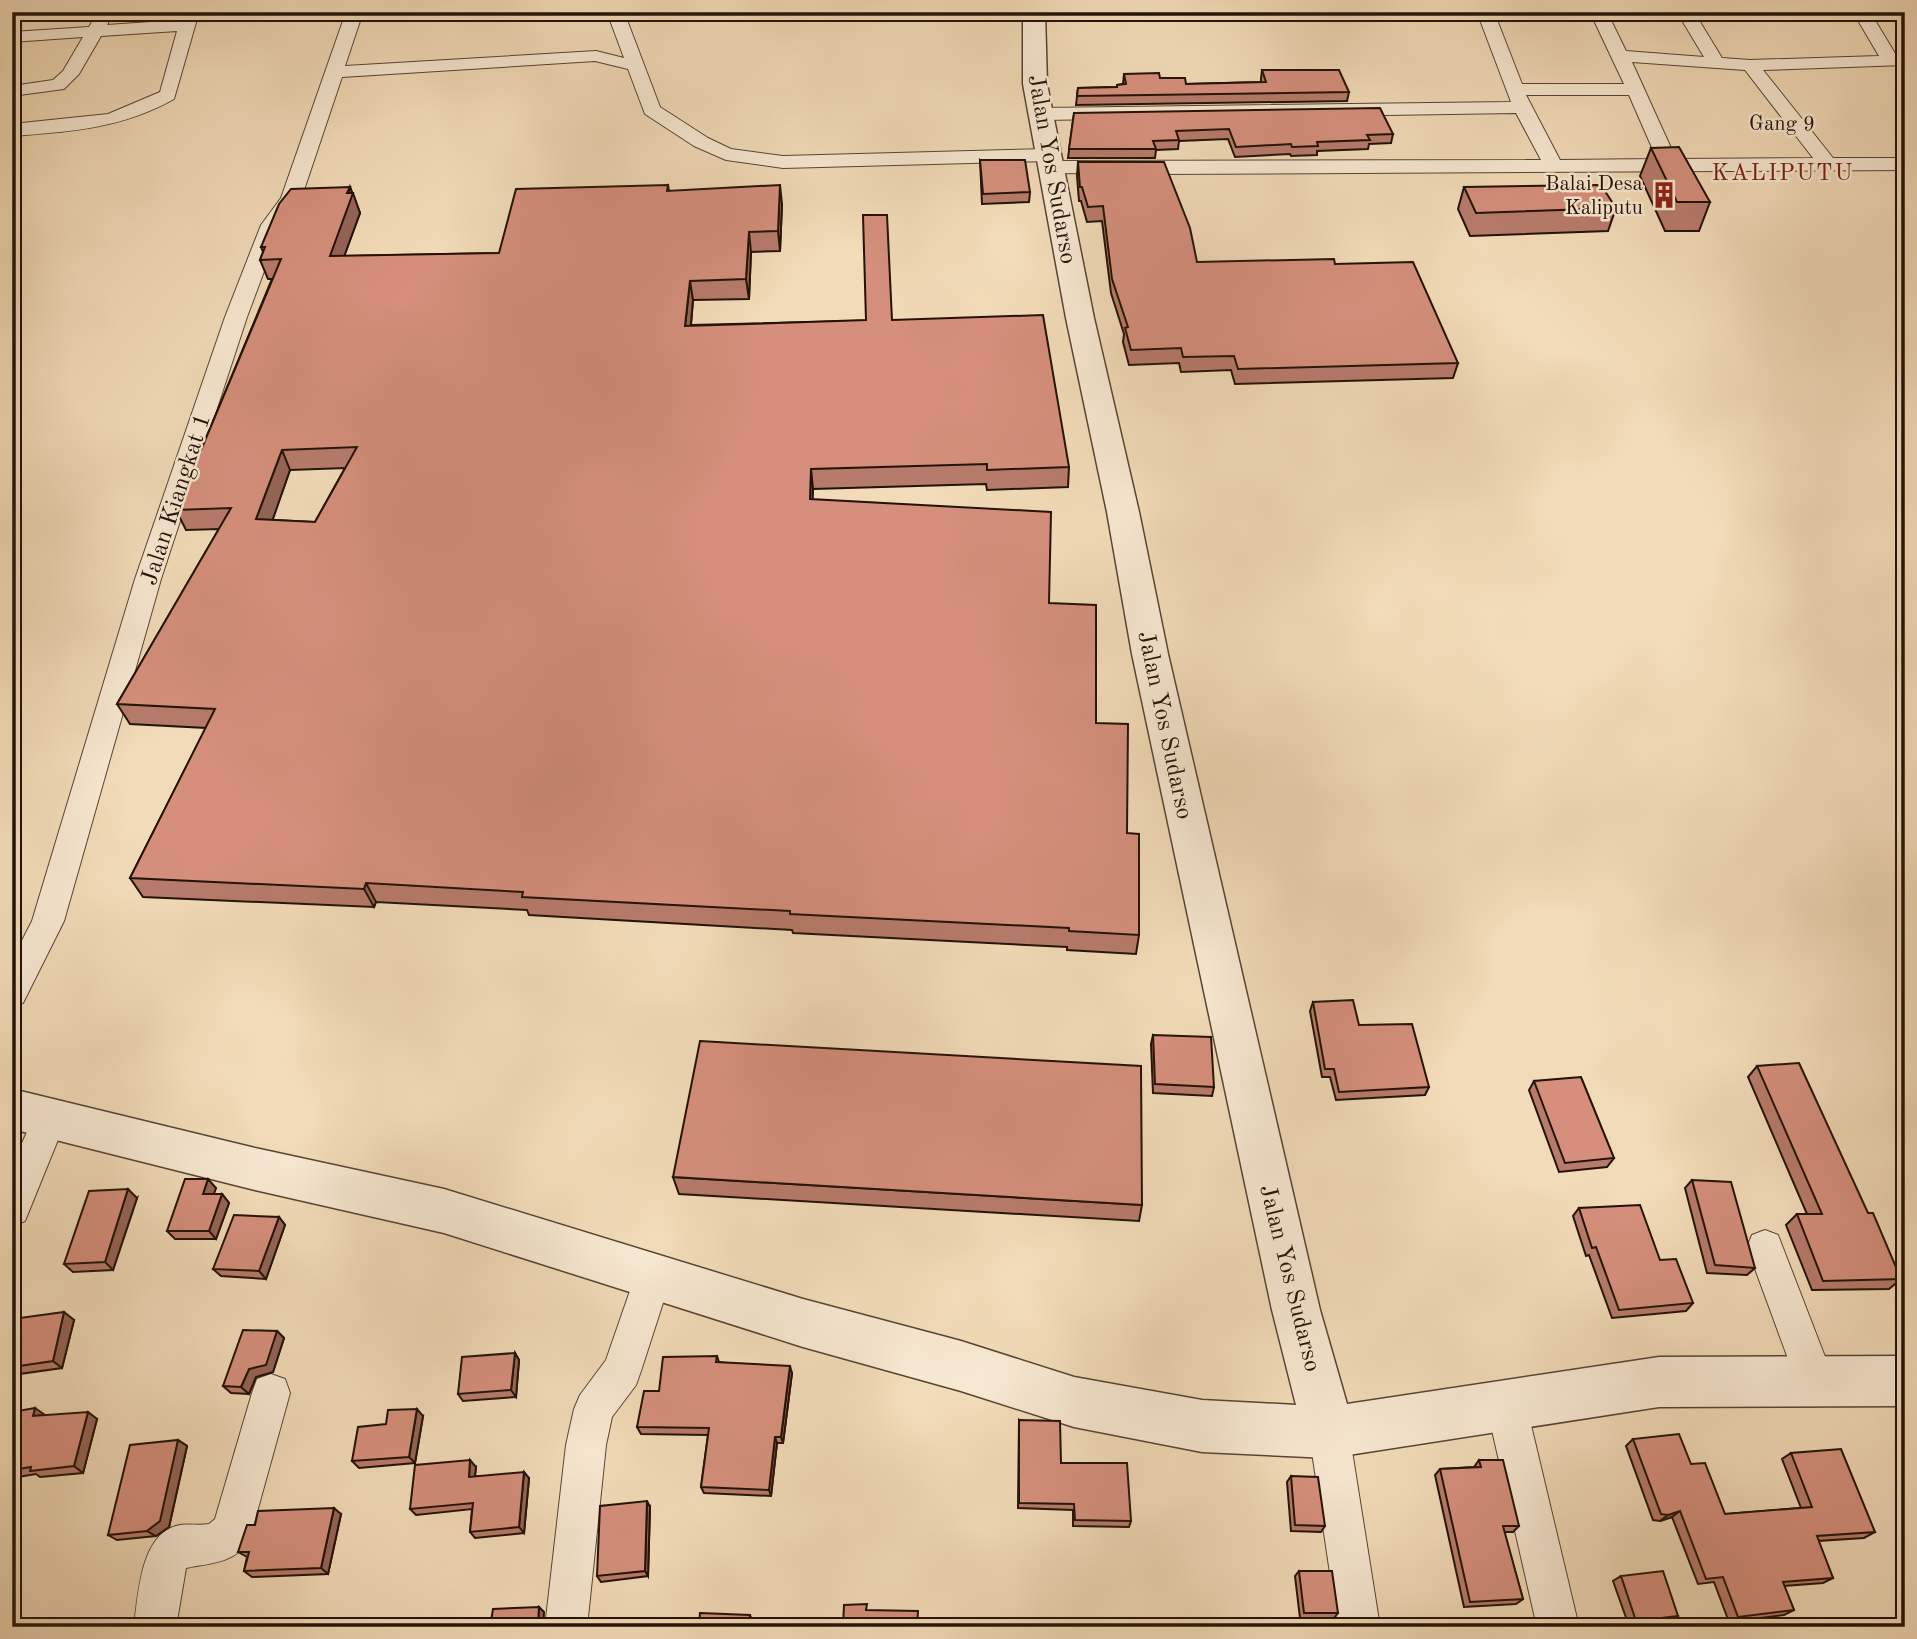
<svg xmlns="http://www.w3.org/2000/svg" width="1917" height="1639" font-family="'Old Standard TT',serif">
<rect width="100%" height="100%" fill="#f2dbb8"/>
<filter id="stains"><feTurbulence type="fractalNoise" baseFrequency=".00286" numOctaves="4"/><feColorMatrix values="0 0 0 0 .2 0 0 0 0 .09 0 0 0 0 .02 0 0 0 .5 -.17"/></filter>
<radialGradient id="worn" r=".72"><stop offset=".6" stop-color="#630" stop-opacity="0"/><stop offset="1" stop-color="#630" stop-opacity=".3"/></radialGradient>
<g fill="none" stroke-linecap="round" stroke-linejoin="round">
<defs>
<path id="minor" d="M12 12H21L12 18Z
M182 12H199L174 99C123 128 70 132 12 136V124L108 114 160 92 177 31 101 36 79 74 64 89 12 96V86L53 80 63 71 83 37 12 42V32L89 27 96 15 102 14 110 19 107 25 180 20Z
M346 12H363L345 66 596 51 624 58 607 12H624L660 107 708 138 731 149 783 156 1049 149 1059 155 1049 161 783 168 726 160 694 146 645 114 628 69 595 61 342 77 301 199 281 226 247 317 161 579 64 921 23 1003 12 1007V960L32 921 135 579 225 317 261 225 281 198Z
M1477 12H1494L1522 84H1624L1590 12H1607L1626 51 1704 57 1677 12H1694L1722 58 1750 60 1879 56 1853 12H1870L1896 55H1905V65L1763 70 1833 158H1905V170L1159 174 1052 173 1042 167 1052 161 1541 160 1516 113 1041 120 1032 114 1041 108 1511 102ZM1632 62 1745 70 1813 158 1676 159ZM1526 95H1629L1657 159 1560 160Z
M49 1104 61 1109 66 1120 25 1221 12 1226V1166L37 1109Z
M1765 1230 1778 1235 1834 1380 1829 1394 1815 1399 1801 1394 1747 1247 1752 1235Z
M653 1257 666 1262 672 1275 641 1371 636 1385 612 1417 606 1445 587 1627H545L566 1445 574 1409 580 1395 606 1360 640 1262Z
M271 1374 285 1379 290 1393 249 1541C233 1564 210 1563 186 1568L176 1627H134C138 1597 140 1536 176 1526 186 1523 198 1526 209 1524L215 1519 252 1393 257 1379Z
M1506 1384 1520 1390 1526 1404 1579 1627H1537L1486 1404 1492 1390Z
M1329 1412 1343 1418 1349 1432 1380 1627H1338L1309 1432 1315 1418Z"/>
<path id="tertiary" d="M1023 12H1045L1047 84 1094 318 1139 512 1168 654 1320 1310 1347 1404 1659 1357 1905 1356V1406L1659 1407 1329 1458 1202 1452 1074 1427 961 1391 803 1347 444 1233 255 1190 12 1129V1089L255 1148 444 1189 803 1299 961 1341 1074 1377 1202 1400 1296 1405 1272 1310 1132 654 1107 512 1066 318 1023 84Z"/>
</defs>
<use href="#minor" stroke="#574433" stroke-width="2"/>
<use href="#tertiary" stroke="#574433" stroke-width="3"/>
<use href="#minor" fill="#f7e8d1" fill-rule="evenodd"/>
<use href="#tertiary" fill="#f7e8d1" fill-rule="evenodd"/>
</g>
<path fill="#b77b6b" stroke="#231207" stroke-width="2" fill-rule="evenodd" d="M1884 12H1905V29Z
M1262 70 1349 92 1347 101 1076 105 1078 88 1117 87V85L1123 84 1124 74 1160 78 1186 84 1261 82V79Z
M1074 113 1393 134 1391 143 1369 144 1368 149 1317 151V155L1291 156 1290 154 1235 157 1228 139 1179 141 1178 149 1156 150 1155 158H1068Z
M1651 148 1710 202 1699 231H1665L1640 176Z
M980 160 1030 192 1029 202 982 204Z
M1078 162 1197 262 1335 264 1458 363 1453 378 1235 384 1231 370 1181 372 1179 363 1129 365 1123 342 1124 334 1111 293 1102 221 1087 222 1081 201H1079L1077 176Z
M668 185 669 191 782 204 780 251 751 252 749 299 693 300 691 325 892 320 1069 467 1068 487 987 490 986 484 813 489 812 499 1049 603 1096 723 1127 833 1139 935 1136 954 1067 950V947L793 933 792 930 529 915 527 910 376 902 374 907 143 897 130 878 206 728 130 724 117 704 219 529 186 530 176 510 272 279H268L260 260 263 252 261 247 350 187 360 213 344 256 499 253ZM345 468 315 522 272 520 290 470Z
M1464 187 1616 208 1608 231 1470 236 1458 209Z
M1313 1002 1359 1025 1429 1087 1425 1095 1336 1100 1330 1077H1322L1310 1011Z
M1153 1035 1214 1087 1212 1096 1153 1093 1151 1044Z
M1757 1066 1868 1213 1901 1279 1889 1289 1812 1290 1786 1225 1797 1214H1807L1748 1077Z
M1534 1081 1614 1158 1607 1167 1559 1172 1529 1090Z
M673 1177 1142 1205 1139 1221 679 1194Z
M1692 1180 1755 1268 1747 1275 1707 1273 1685 1188Z
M216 1188 213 1194H222L229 1203 216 1239H175L167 1231Z
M137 1198 113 1270 73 1272 64 1264Z
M1579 1208 1693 1303 1686 1311 1612 1318 1589 1255 1586 1256 1573 1216Z
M279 1217 285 1225 266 1279 221 1276 213 1269Z
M12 1319 74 1320 62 1368 12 1375Z
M277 1331 284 1338 273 1372 256 1377 249 1394 231 1393 223 1386Z
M515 1353 519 1360 516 1397 463 1401 458 1394Z
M717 1356 719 1362 792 1373 783 1443H777L771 1496 704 1493 701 1487 708 1435 641 1434 637 1427 659 1391Z
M12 1412 45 1416 97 1419 83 1473 40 1477 36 1474 12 1478Z
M423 1416 415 1463 359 1468 352 1461Z
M1019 1420 1061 1463 1131 1521 1129 1527 1073 1526V1510L1018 1508Z
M1633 1439 1691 1464 1725 1514 1801 1508 1782 1459 1791 1453 1875 1532 1864 1538 1818 1541 1833 1578 1823 1583 1784 1586 1794 1610 1784 1615 1729 1622 1714 1582 1698 1584 1672 1517 1660 1521 1653 1520 1626 1446Z
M178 1440 187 1446 169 1527 156 1536 117 1540 108 1535Z
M1905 1446V1462L1899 1450Z
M1479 1460 1519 1526 1513 1532H1504L1523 1599 1516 1604 1464 1607 1435 1475 1440 1469 1474 1467Z
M476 1467 475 1476 529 1478 524 1533 475 1538 470 1532 472 1509 416 1515 410 1509Z
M1291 1476 1325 1526 1321 1532 1291 1531 1287 1482Z
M650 1507 648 1576 601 1582 597 1576Z
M341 1514 328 1574 252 1577 244 1571 247 1557 238 1552 255 1525Z
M1299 1571 1338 1613 1334 1618H1300L1295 1576Z
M1621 1576 1678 1616 1669 1621 1629 1626 1613 1581Z"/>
<path fill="#956457" stroke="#231207" stroke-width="2" d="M72 12H95L92 16 38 21 35 15Z
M780 185 782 204 780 251 778 231Z
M350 187 353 195V193L360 213 337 276 330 256Z
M749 232 751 252 749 299 746 279Z
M690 281 693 300 689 345 685 326Z
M282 450 290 470 266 539 256 519Z
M811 469 813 489 812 519 810 499Z
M366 883 376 902 374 907 364 889Z
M208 1179 216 1188 211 1202 203 1194Z
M128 1189 137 1198 113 1270 105 1262Z
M222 1194 229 1203 216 1239 209 1231Z
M279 1217 285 1225 266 1279 259 1271Z
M64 1312 74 1320 62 1368 53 1361Z
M277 1331 284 1338 273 1372 256 1377 249 1394 241 1387 249 1369Z
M515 1353 519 1360 516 1397 511 1390Z
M790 1366 792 1373 783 1443 781 1437Z
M35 1408 45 1415 33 1416Z
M417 1409 423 1416 415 1463 409 1457Z
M88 1412 97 1419 83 1473 74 1466Z
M775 1437 777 1443 771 1496 769 1490Z
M178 1440 187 1446 169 1527 156 1536 147 1531Z
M470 1460 476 1467 474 1483 469 1477Z
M524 1472 529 1478 524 1533 519 1527Z
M647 1501 650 1507 648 1576 645 1571Z
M334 1508 341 1514 328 1574 321 1568Z
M1680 1511 1672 1517 1660 1521 1668 1515Z
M539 1607 544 1612 543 1627 538 1624Z
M750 1615 752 1620V1627H749Z"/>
<path fill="#d58f7c" stroke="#231207" stroke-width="2" fill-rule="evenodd" d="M37 12H72L35 15Z
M1896 12H1905V19Z
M1262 70H1339L1349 92 1077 96 1078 88 1117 87V85L1126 84 1124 74 1159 73 1160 78H1185L1186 84 1266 82Z
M1380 108 1393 134 1367 135 1370 140 1317 142 1318 146 1292 147 1291 144 1236 147 1229 129 1176 131 1179 140 1153 141 1156 149H1069L1074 113Z
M1679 147 1710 202H1677L1651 148Z
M980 160H1025L1030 192 983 194Z
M1078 162H1164L1190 228 1197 262 1334 259 1335 264 1413 262 1458 363 1238 369 1234 356 1183 357 1181 348 1131 350 1125 328 1128 327 1112 279 1103 206 1088 207 1082 187H1080Z
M668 185 667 191 780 185 778 231 749 232 746 279 690 281 685 326 866 320 863 215H887L892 320 1043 315 1069 467 987 470V464L811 469 810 499 1051 512 1049 603 1096 605V723L1128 724 1127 833 1139 834V935L1069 931V928L790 914V911L522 897 523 892 366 883 364 889 130 878 215 709 117 704 231 508 176 510 281 259 260 260 265 247H261L279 204 291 189 350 187 347 193H353L330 256 499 253 516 189ZM357 447 315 522 256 519 282 450Z
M1601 185 1616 208 1476 213 1464 187Z
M1353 1000 1359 1025 1412 1024 1429 1087 1339 1092 1334 1069H1325L1313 1002Z
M1153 1035 1211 1037 1214 1087 1155 1084Z
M700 1041 1141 1066 1142 1205 673 1177Z
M1799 1063 1868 1213H1873L1901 1279 1823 1281 1797 1214H1822L1757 1066Z
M1581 1077 1614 1158 1565 1163 1534 1081Z
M185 1179H208L203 1194H222L209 1231H167Z
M1692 1180 1731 1182 1755 1268 1715 1265Z
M128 1189 105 1262 64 1264 89 1191Z
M1640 1205 1660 1260 1676 1259 1693 1303 1619 1310 1596 1247 1592 1248 1579 1208Z
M234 1215 279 1217 259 1271 213 1269Z
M64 1312 53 1361 12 1367V1319Z
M243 1330 277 1331 266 1365 249 1369 241 1387 223 1386Z
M515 1353 511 1390 458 1394 462 1357Z
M717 1356 716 1362 790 1366 781 1437H775L769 1490 701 1487 709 1428 637 1427 644 1391H659L663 1357Z
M35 1408 33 1416 88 1412 74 1466 30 1471 31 1467 12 1470V1412Z
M417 1409 409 1457 352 1461 358 1427 386 1424 388 1410Z
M1019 1420 1060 1421 1061 1463H1127L1131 1521 1075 1520 1074 1504 1019 1503Z
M1679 1434 1691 1464 1705 1463 1725 1514 1812 1507 1791 1453 1841 1449 1875 1532 1817 1536 1833 1578 1783 1582 1794 1610 1738 1617 1723 1577 1706 1579 1680 1511 1668 1515 1661 1514 1633 1439Z
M178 1440 160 1521 147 1531 108 1535 130 1445Z
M470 1460 469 1477 524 1472 519 1527 470 1532 473 1503 410 1509 415 1465Z
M1479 1460H1503L1519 1526H1503L1523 1599 1470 1602 1440 1469 1481 1467Z
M1291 1476 1318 1477 1325 1526 1295 1525Z
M647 1501 645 1571 597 1576 600 1506Z
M334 1508 321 1568 244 1571 249 1552H238L247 1525H255L258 1511Z
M1299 1571H1332L1338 1613H1304Z
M1663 1571 1678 1616 1636 1621 1621 1576Z
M867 1604 866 1610 918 1611 917 1627H843L844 1605Z
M539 1607 538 1624 555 1625V1627H490L493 1609Z
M700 1613 750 1615 749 1627H699Z
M1752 1624 1753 1627H1730Z"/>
<defs>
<symbol id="building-bare" viewBox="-9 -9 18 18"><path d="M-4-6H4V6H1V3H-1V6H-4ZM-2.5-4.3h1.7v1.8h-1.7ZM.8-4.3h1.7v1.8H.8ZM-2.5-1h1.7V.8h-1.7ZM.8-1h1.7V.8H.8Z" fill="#8f2418" stroke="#f7e8d1" stroke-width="2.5" paint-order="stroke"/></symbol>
</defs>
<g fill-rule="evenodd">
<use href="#building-bare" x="1645" y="176" width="38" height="38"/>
</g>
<g text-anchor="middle" stroke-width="5" stroke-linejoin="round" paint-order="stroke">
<g font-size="21" fill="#231207" stroke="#f7e8d1">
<text transform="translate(1782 123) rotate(1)" y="7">Gang 9</text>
</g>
<g font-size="21" fill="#231207" stroke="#f7e8d1" text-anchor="end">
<text x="1643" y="190">Balai Desa<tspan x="1643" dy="24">Kaliputu</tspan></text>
</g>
<g font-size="23" letter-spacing="2" fill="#7a1f14" stroke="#f7e8d1">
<text x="1783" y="180">KALIPUTU</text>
</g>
<g font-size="24" fill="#231207" stroke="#f7e8d1">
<text transform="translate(1053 169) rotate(80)" y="8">Jalan Yos Sudarso</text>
<text transform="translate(175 499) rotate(-72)" y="8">Jalan Kiangkat 1</text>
<text transform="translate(1166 725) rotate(78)" y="8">Jalan Yos Sudarso</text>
<text transform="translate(1291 1278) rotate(76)" y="8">Jalan Yos Sudarso</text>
</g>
</g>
<rect width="1917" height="1639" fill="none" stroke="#f2dbb8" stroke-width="42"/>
<rect x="14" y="14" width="1889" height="1611" fill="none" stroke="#231207" stroke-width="3.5"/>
<rect x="21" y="21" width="1875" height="1597" fill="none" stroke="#231207" stroke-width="2"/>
<rect width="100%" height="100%" filter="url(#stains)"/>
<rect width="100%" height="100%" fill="url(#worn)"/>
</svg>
